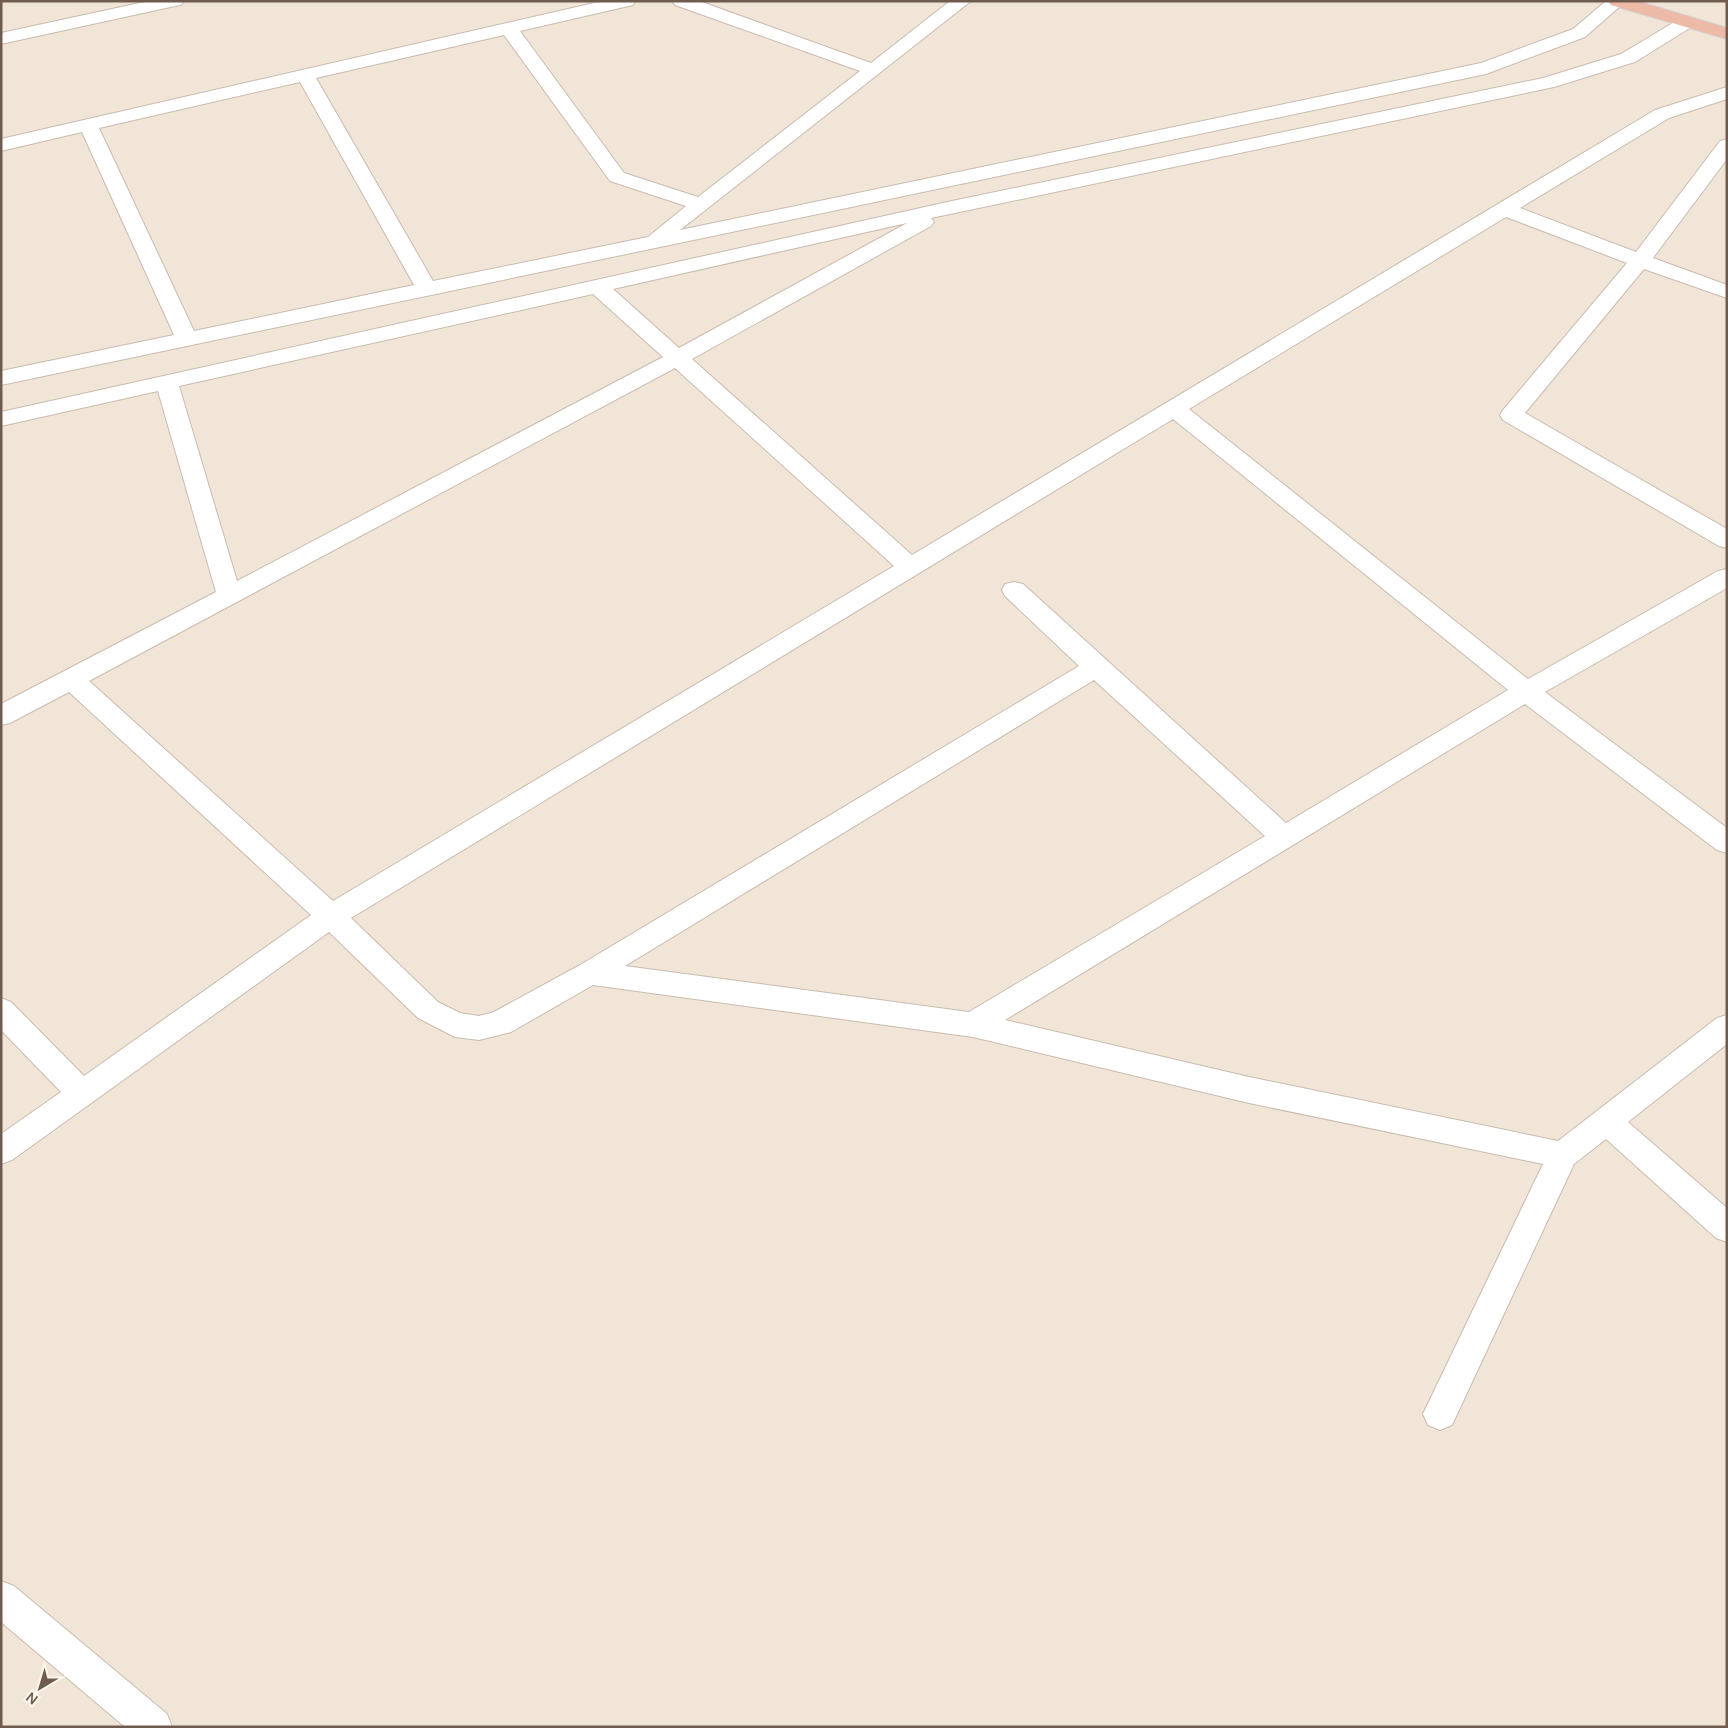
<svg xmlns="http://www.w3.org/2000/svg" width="1728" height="1728" font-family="Manrope,sans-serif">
<rect width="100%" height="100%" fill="#faf3e8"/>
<path fill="#f0e5d7" d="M1 1H1727V1727H1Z"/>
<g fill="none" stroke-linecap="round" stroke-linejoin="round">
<defs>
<path id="minor" d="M149 1H184L181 5 175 6 1 44V33Z
M603 1H636L633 5 520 31 624 173 698 197 860 71 675 5 672 1H699L871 63 950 1H971L680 230 1481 63 1573 29 1606 1H1626L1585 37 1486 74 1 385V371L174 335 82 132 1 151V139ZM504 35 610 181 686 206 648 237 433 281 316 78ZM300 82 414 285 194 331 99 128Z
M1687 17 1693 18 1696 22 1693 26 1635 62 1554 87 931 218 934 222 931 226 692 359 912 555 1655 110 1727 87V99L1669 118 1520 208 1636 252 1720 141 1727 139V159L1653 258 1727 285V298L1644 269 1525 413 1727 529V548L1719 546 1503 420 1500 415 1503 410 1627 263 1506 217 1189 409 1528 679 1718 571 1727 569V588L1545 692 1727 828V853L1717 850 1525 704 1005 1020 1249 1077 1558 1141 1717 1018 1727 1015V1044L1628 1122 1727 1208V1242L1716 1238 1606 1139 1574 1164 1452 1425 1440 1430 1428 1425 1423 1414 1543 1164 1249 1103 973 1037 593 985 511 1032 479 1040 455 1037 418 1018 329 932 12 1160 1 1164V1134L61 1092 1 1030V998L11 1002 84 1076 311 915 69 692 10 723 1 725V704L216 592 158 391 1 426V412L952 201 1543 78 1621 54 1681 18ZM907 223 679 348 613 289ZM593 294 663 357 237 581 179 386ZM675 368 894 566 333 901 89 681ZM1173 419 1508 690 1286 823 1023 584 1014 582 1005 584 1002 590 1005 596 1079 666 580 965 494 1012 479 1016 460 1013 438 1002 351 918ZM1094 680 1265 836 969 1012 625 966Z
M1 1581 14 1586 167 1714 172 1727H125L1 1622Z"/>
<path id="highway" d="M1608 1H1637L1727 28V39L1611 5Z"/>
</defs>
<use href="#minor" stroke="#cabbaf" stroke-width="2"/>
<use href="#highway" stroke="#d7d1ce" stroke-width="2"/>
<use href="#minor" fill="#fff" fill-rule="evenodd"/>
<use href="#highway" fill="#ecbaa7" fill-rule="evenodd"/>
</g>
<rect width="1728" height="1728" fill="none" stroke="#705c4f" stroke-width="5"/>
<g transform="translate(40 1688) rotate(218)" stroke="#fdf7ee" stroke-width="4" paint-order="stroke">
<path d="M0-4L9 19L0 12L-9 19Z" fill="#705c4f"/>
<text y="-8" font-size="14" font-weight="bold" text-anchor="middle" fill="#705c4f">N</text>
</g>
</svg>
